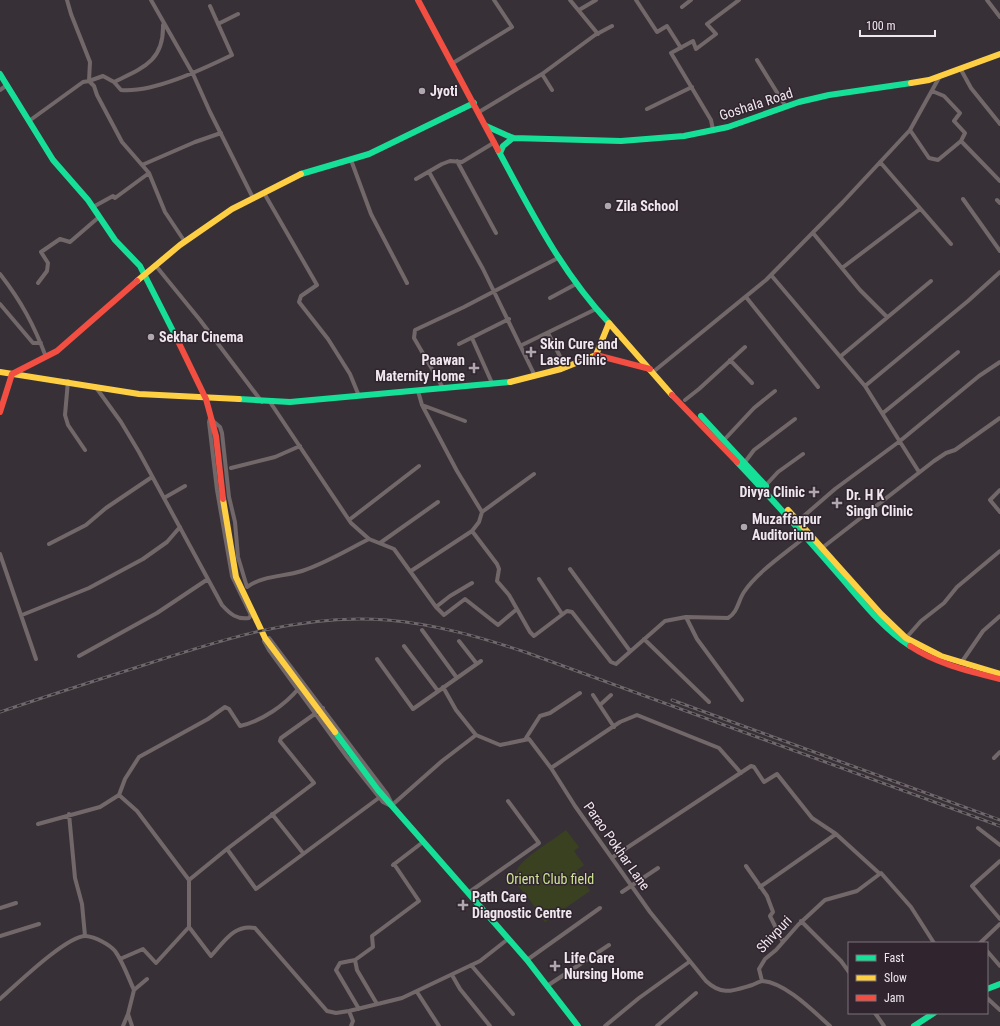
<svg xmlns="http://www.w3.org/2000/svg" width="1000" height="1026" font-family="'Roboto Condensed',sans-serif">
<rect width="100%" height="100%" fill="#373137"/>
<path fill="#3a4121" d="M566 830 579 847 574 851 584 865 577 870 590 891 545 922 525 893C516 887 512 873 521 864 533 851 552 841 566 830Z"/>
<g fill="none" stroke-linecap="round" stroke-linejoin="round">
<path stroke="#726869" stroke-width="4" d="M67 0 71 14 90 62 89 81 103 76 114 82C143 68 164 61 163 25
M151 0 193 74 210 112 253 198
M570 0 598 34
M636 0 657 32 667 26 681 48
M987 0 1000 17
M682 7 691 0
M579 10 596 0
M218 24 238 14
M757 60 786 107
M453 63 512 27 494 0
M960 68 971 88 1000 124
M542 74 552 90
M114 82 121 90C153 93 203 69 232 55L210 6
M0 90 7 85
M647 109 692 87
M479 112 542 74 595 35 612 26
M29 121 83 82 89 81 94 86 97 95 122 142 149 173 165 212 185 242
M713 130 711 120 671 53 693 41 696 49 716 34 707 24 739 0
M910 130 929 158 938 160 961 141 965 133 954 121 960 113 944 96 932 91
M961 141 1000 181
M351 160 371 214 407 283
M457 161 496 233
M880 162 951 244
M142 165 195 142 221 133
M429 172 483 269 535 376
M416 179 442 164 450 161 462 162 495 142
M264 193 317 285 301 296 299 302 328 339 350 374 359 396
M963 199 1000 251
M997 200 1000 203
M93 207 113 196 115 198 149 173
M813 233 860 290 887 317
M156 266 200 320 262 402
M842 268 920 209
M0 274C21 301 34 325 46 357
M771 275 865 386 919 472
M38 283 47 271 48 263 41 252 60 239 70 242 99 217
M746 297 818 387
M550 298 576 284
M0 304 33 343H41
M548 333 566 368
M472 338 492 383
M459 344 509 319
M522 345 596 309
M841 356 931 281
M730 360 752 383
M653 372 766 280 842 203 910 130 940 76
M68 381 65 415 68 425 85 450
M95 386 121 422 139 452 222 605C230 614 237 620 249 618L251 615 232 576 217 490 209 422 210 418
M865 386 968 301 1000 272
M443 388 414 338 415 330 464 307 558 258
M685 400 699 389 745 347
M270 402 351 523 369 539 394 549 436 607 444 615 465 599 498 625 517 609
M422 405 465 421
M883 413 958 352
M213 421 220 427 222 433 229 497 235 522 238 557 247 587C264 575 283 577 302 571 326 563 347 550 369 539
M724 440 754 408 775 391
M745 462 754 450 795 419
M231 468 275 457 300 446
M766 485 778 472 803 454
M1000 490 990 500 1000 512
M164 498 185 486
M482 512 534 474
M349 520 419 466
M798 521 835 489 900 441 979 376 1000 362
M472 531 497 564 499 569 497 581 509 595 530 632 534 636 567 611 572 612 611 662 616 664 665 621 686 617 728 618C738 612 738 601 744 592 757 572 786 553 805 537
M380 543 438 502
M49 544 86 525 106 508 152 477
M822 548 934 461 946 453 955 450 1000 418
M0 554 36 659
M570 569 630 651
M411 571 472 531 479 522 482 512 457 471 422 405 418 391
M539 579 562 614
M436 607 450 596 472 583
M22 615 89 588 143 559 167 542 180 527
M686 617 697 639 742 700
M422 630 457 678
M269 638 387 794 391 802V806L383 802 347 757 269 650 264 641Z
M906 638 921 621 944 603 957 587 1000 551
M644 639 709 702
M459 641 477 664
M404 646 438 691
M79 656 157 613 208 579
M377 659 413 709 481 661
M961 663 983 631 1000 616
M443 687 456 710 476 735
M593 695 614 727
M600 705 611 695
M323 708 281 738 280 741 314 783 227 849 256 889 380 797
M526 738 540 716 550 713 580 693
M994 758 1000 752
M551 768 620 722 637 715 719 748 741 773
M119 795 137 811 189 880V927L211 956C224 942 234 924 255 928L327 1011 336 1013 349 1011 402 998 480 961 508 939
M391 806 442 761 476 735 500 745 529 739 551 768 575 806 650 912 706 981C722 996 732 991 752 985 755 984 760 981 763 981 786 983 814 1012 830 1026
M69 814 75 878 82 904 85 936
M272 814 303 853
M38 824 100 807 119 795 125 779 139 757 208 719 225 707 229 709 240 726C262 721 285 705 299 688
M978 828 1000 845
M613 857 751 766 754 767 764 782 777 774 812 818 836 834 880 874
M1000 861 972 886 1000 919
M393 865 423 842
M746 866 767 896 773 912 770 916 783 942
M189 880 227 849
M760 887 836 834
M622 892 658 868
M468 893 539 843 508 801
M0 908 16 903
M801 921 841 961 849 972
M0 936 39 924
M980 943 1000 924
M987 951 1000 966
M120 959 143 949 156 963 189 927
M355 960 340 963 336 970 359 1009
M527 960 600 908
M471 965 513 1014
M452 975 460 989 490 1026
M762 981 759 969 765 959 776 950 798 925 825 900 857 891 881 873 911 907 934 943
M547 986 609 945
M417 992 439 1026
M987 998 1000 1010
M0 999C15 986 67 935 86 936 95 937 109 944 115 951 123 962 128 977 134 990
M377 1004 357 970 355 960 373 947 372 936 419 901 394 864
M349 1011 353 1021 351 1026
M875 1013 884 1026
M123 1026 128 1014
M132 1026 128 1014 134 990 147 979
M605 1026 639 998 689 962
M657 1026 696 993"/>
<path stroke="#16e098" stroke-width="6" d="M0 74 53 160 88 200 115 240 140 266 176 337
M486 126 513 138 621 141 684 136 728 127 799 102 829 95 911 83
M498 150C532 213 560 270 609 323
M500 153 503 146 513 138
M301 174 369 154 474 103
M239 399 290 402 510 382
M701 416 766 486
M737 462C772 499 806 537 839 575 861 600 882 628 910 646
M335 732 378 790 527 960 578 1026
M987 989 1000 984
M914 1026 934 1013"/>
<path stroke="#ffcf43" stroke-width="6" d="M911 83 929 80 1000 54
M137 281 180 245 232 209 301 174
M0 372 139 394 239 399
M510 382 561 369 596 355 609 323 672 395
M223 499 236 577 265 638 335 732
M788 510 881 614 906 638 941 656 1000 674"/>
<path stroke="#f24e42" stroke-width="6" d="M418 0 498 150
M176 337 206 399 216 436 223 499
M596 355 650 369
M672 395 737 462
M0 412 12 374 57 351 137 281
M910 646C937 664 969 671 1000 679"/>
<defs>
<path id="rail" d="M672 700 1000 820
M0 712C47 696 94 681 141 666 220 640 302 613 387 620 435 624 480 637 525 652L1000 826"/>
</defs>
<use href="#rail" stroke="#6e686b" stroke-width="3"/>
<use href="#rail" stroke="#30252f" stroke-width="1.5" stroke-dasharray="4.5" stroke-linecap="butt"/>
</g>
<g fill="#afa7ae" stroke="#30252f" stroke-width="1.5">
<circle cx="422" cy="91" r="4"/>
<circle cx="608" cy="206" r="4"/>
<circle cx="151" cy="337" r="4"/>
<path d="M529 346h4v4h4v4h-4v4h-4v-4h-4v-4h4z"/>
<path d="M472 362h4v4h4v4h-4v4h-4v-4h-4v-4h4z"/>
<path d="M812 486h4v4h4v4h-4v4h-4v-4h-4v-4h4z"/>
<path d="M835 497h4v4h4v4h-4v4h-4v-4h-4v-4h4z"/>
<circle cx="744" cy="527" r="4"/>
<path d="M461 899h4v4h4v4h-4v4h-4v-4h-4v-4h4z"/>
<path d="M553 960h4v4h4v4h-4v4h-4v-4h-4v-4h4z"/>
</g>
<g text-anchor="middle" stroke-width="3" stroke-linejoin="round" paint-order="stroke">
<g font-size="14" font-weight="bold" fill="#efe7ee" stroke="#30252f" text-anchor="start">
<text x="430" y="96">Jyoti</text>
<text x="616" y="211">Zila School</text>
<text x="159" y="342">Sekhar Cinema</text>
<text x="540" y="349">Skin Cure and<tspan x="540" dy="16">Laser Clinic</tspan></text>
<text x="465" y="365" text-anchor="end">Paawan<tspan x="465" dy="16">Maternity Home</tspan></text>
<text x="805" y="497" text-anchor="end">Divya Clinic</text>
<text x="846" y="500">Dr. H K<tspan x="846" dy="16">Singh Clinic</tspan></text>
<text x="752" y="524">Muzaffarpur<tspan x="752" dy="16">Auditorium</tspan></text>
<text x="472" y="902">Path Care<tspan x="472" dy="16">Diagnostic Centre</tspan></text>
<text x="564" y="963">Life Care<tspan x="564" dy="16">Nursing Home</tspan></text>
</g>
<g font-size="14" fill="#efe7ee" stroke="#30252f">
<text transform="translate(756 104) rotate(-18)" y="5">Goshala Road</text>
<text transform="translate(617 846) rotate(55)" y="5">Parao Pokhar Lane</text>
<text transform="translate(774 934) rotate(-47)" y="5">Shivpuri</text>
</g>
<g font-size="14" fill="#cde391" stroke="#30252f">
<text x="550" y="884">Orient Club field</text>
</g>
</g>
<rect x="848" y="942" width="140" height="72" fill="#30252f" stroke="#7c737b"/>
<rect x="856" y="955" width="20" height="6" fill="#16e098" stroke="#7c737b"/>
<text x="884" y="962" font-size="12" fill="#efe7ee">Fast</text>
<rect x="856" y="975" width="20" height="6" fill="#ffcf43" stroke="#7c737b"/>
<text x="884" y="982" font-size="12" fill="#efe7ee">Slow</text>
<rect x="856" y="995" width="20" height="6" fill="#f24e42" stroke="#7c737b"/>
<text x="884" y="1002" font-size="12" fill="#efe7ee">Jam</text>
<path d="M860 30v6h75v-6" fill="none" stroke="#efe7ee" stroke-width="2"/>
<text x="866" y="30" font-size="12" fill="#efe7ee" stroke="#30252f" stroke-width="3" paint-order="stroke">100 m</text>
</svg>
